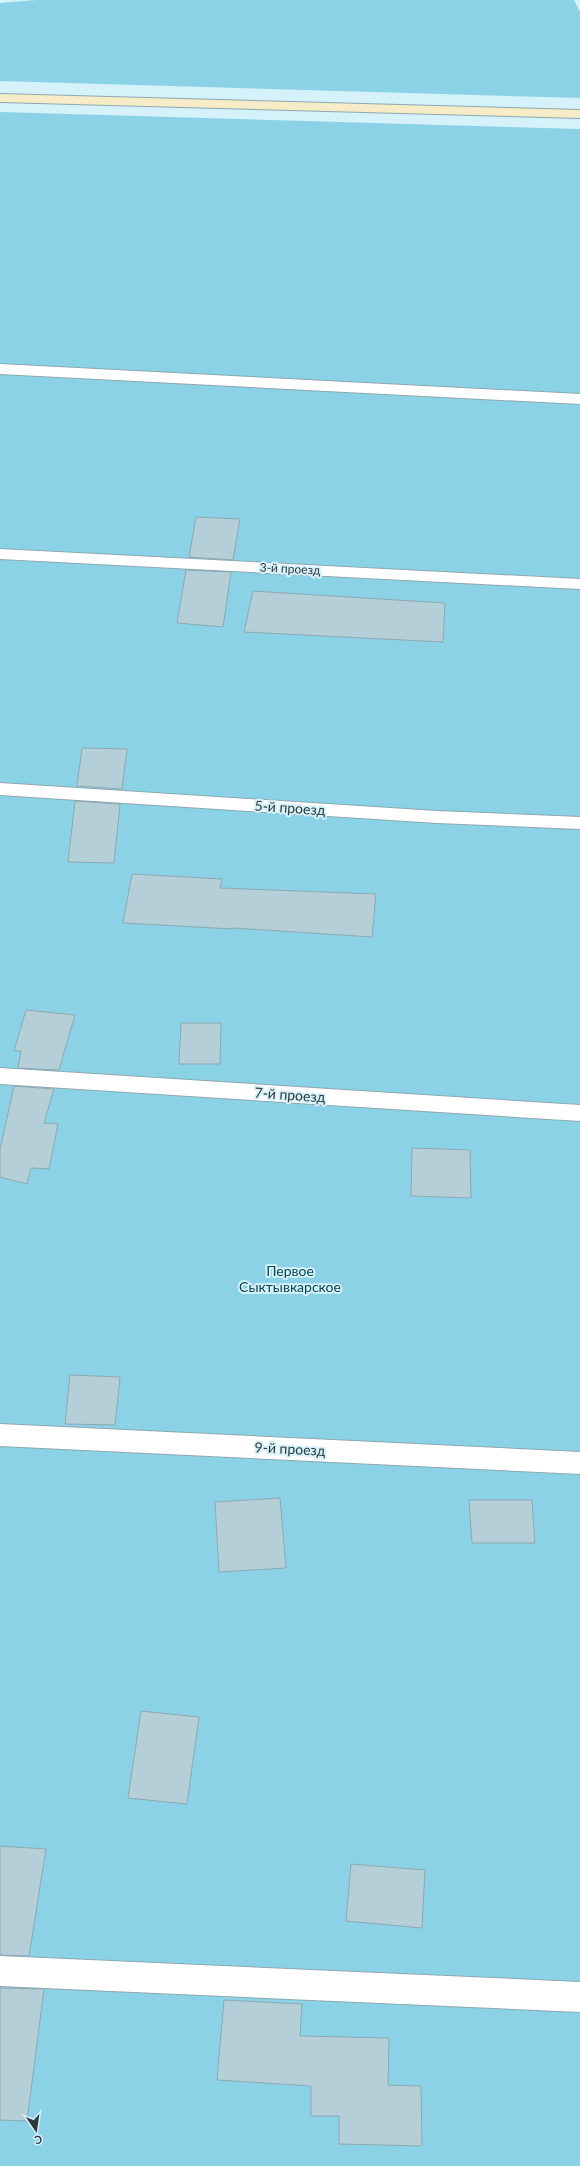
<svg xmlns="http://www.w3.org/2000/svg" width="580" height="2166" font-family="Lato,sans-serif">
<rect width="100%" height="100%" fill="#d5f1fa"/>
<path fill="#8bd2e7" d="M37 0H574L580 12V98L0 81V3Z
M0 112 580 129V2166H0Z"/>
<path fill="#b4cfd8" stroke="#8ea8b1" d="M196 517 240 519 233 560 189 557Z
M186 570 231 572 223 627 177 623Z
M253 591 445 603 443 642 244 632Z
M82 748 127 749 122 789 77 786Z
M75 801 120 804 114 863 68 862Z
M132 874 222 879 220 888 376 894 372 937 233 928V929L123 923Z
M26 1010 75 1015 59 1070 18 1068 21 1051H14Z
M181 1023H221L220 1064H179Z
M14 1086 54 1089 44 1123 58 1124 49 1169 31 1168 27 1184 0 1177V1150Z
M412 1148 470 1150 471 1198 411 1196Z
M70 1375 120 1377 115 1425 65 1424Z
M280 1498 286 1568 219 1572 215 1502Z
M469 1500H532L535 1543H472Z
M141 1711 199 1717 187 1804 128 1798Z
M0 1846 46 1849 29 1956 0 1955Z
M351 1864 425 1870 422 1928 346 1921Z
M0 1988 44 1989 27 2121 0 2120Z
M224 2000 302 2004 300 2036 389 2038 388 2085 421 2086 422 2146 339 2144V2116H311V2086L217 2080Z"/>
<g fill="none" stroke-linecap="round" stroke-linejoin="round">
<defs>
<path id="lane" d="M0 364 580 394V404L0 374Z
M0 549 580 579V589L0 559Z
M0 783 437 811 580 817V829L437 823 0 795Z
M0 1068 580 1105V1121L0 1084Z
M0 1424 580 1452V1474L0 1446Z
M0 1956 580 1982V2012L0 1986Z"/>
<path id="secondary" d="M0 94 580 110V118L0 102Z"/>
</defs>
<use href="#lane" stroke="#8da8b0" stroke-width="2"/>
<use href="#secondary" stroke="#8da8b0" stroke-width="2"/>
<use href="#lane" fill="#fff" fill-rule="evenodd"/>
<use href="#secondary" fill="#f6ecc7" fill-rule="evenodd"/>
</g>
<g text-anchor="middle" stroke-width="4" stroke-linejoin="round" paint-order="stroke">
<g font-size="12" fill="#2e393d" stroke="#d5f1fa">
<text transform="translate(290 569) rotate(3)" y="4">3-й проезд</text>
</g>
<g font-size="14" fill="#2e393d" stroke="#d5f1fa">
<text transform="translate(290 808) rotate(4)" y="5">5-й проезд</text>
<text transform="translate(290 1095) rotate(4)" y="5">7-й проезд</text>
<text transform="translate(290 1449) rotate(3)" y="5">9-й проезд</text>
</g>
<g font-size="14" fill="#0a4553" stroke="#d5f1fa">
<text x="290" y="1276">Первое<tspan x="290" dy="16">Сыктывкарское</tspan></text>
</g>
</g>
<g transform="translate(36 2130) rotate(167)" stroke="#d5f1fa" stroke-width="3" paint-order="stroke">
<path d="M0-3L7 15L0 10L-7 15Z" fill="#2e393d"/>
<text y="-6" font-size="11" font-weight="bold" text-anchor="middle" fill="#2e393d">С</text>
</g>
</svg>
